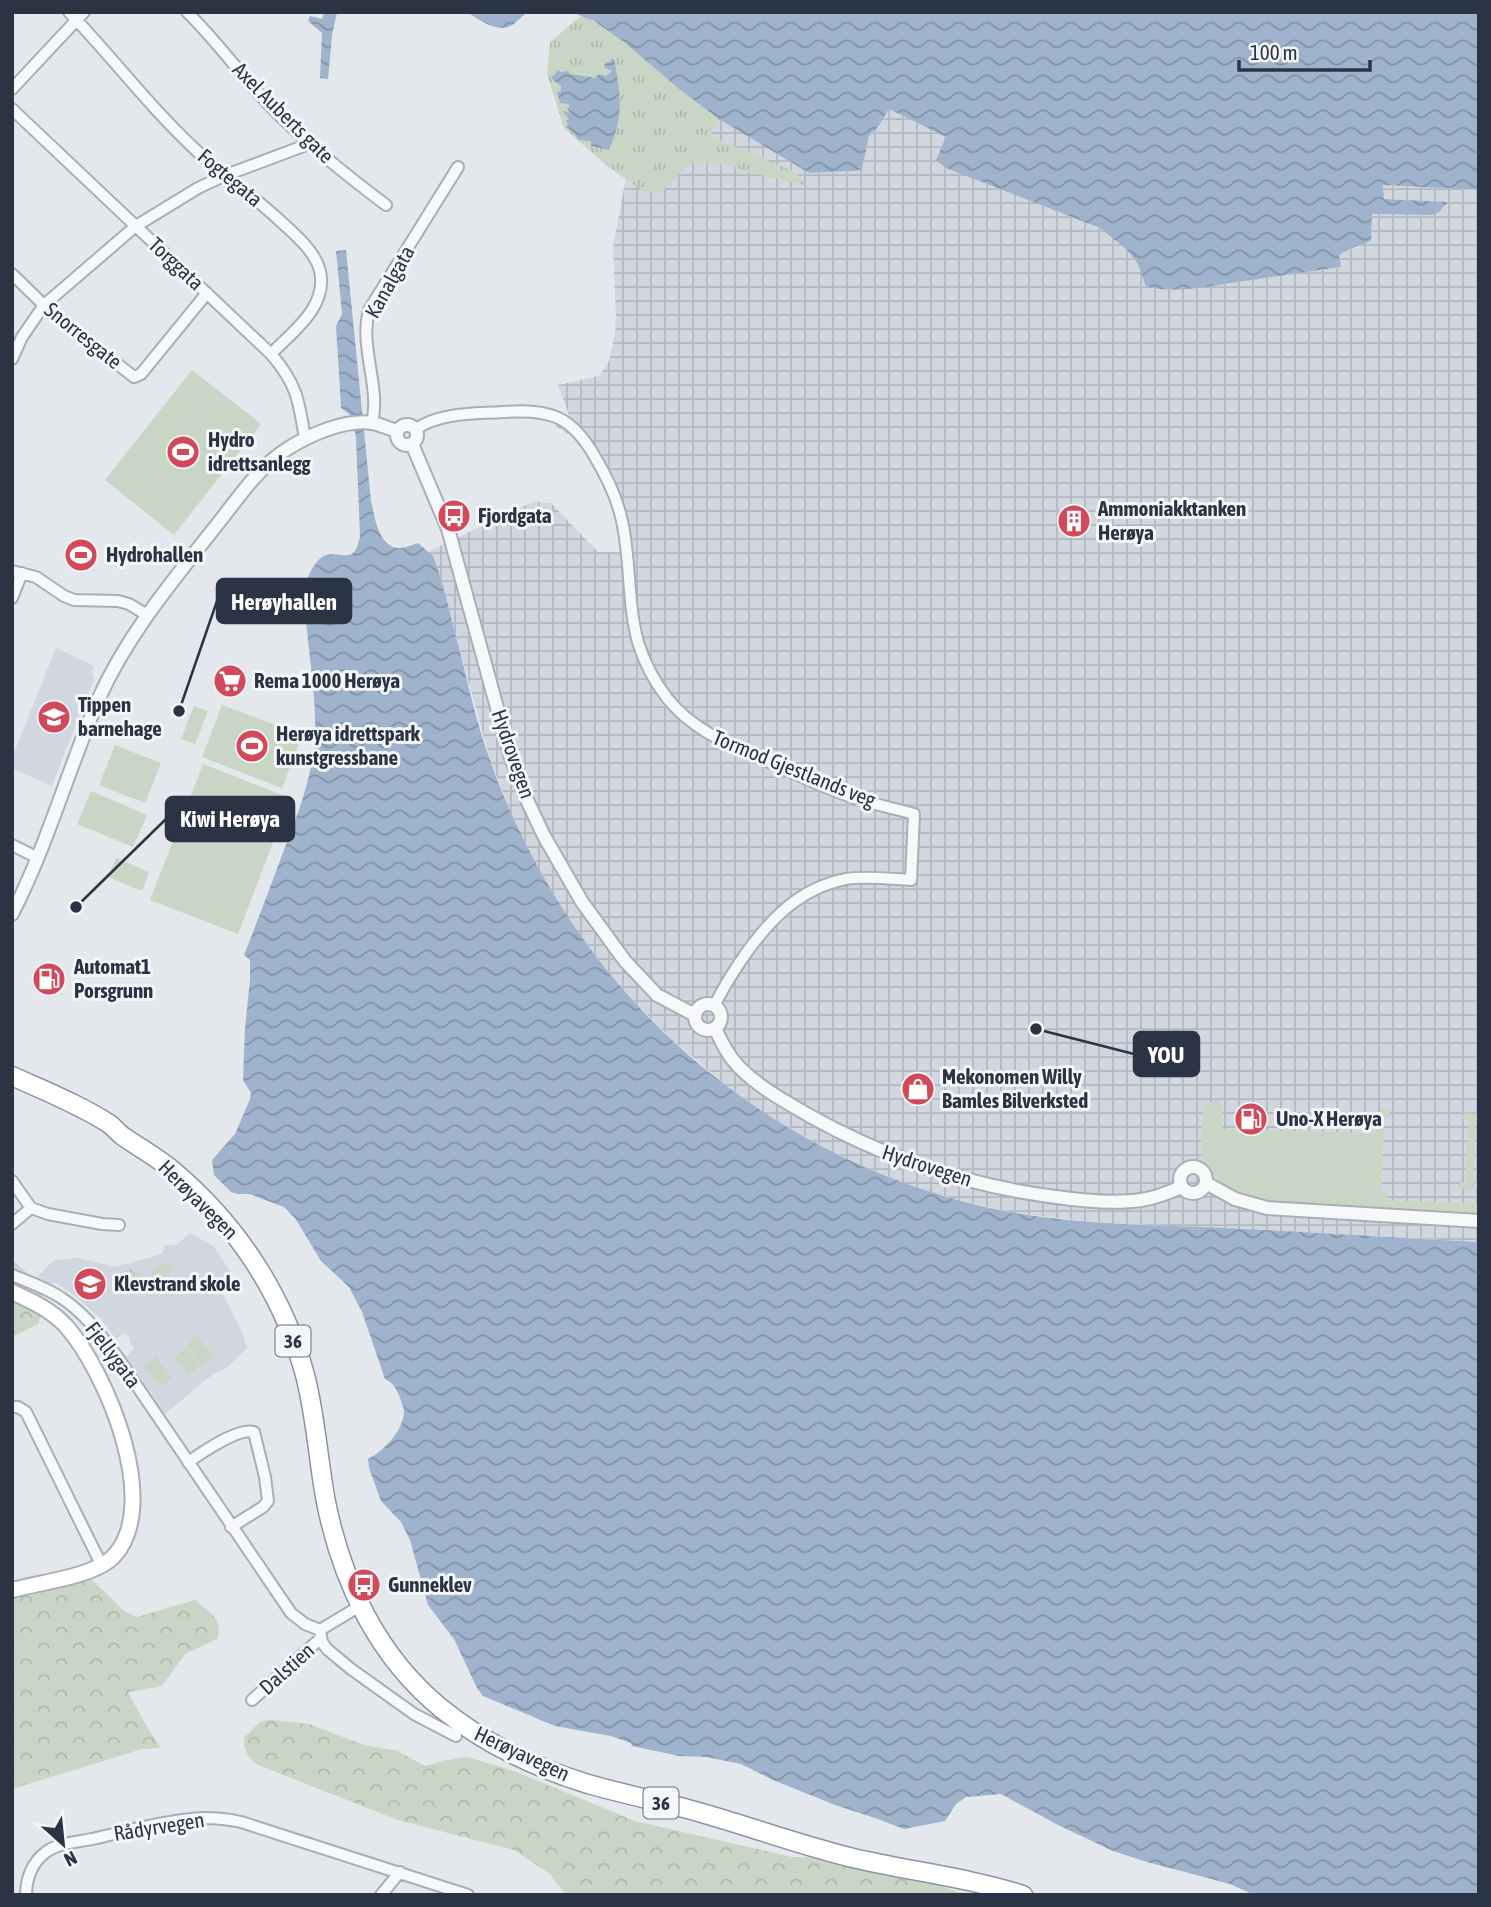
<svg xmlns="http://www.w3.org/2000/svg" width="1491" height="1907" font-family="'Asap Condensed',sans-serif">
<defs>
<pattern id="industrial-grid" width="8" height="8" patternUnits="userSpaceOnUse" patternTransform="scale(1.75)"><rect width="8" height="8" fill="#d2d6de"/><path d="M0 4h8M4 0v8" fill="none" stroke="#b4b8c0"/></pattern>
<pattern id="forest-crowns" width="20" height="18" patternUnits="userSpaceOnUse" patternTransform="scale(1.75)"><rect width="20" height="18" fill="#c9d6c5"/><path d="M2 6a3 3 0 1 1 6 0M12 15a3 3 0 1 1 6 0" fill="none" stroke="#adb8ab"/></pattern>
<pattern id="park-tufts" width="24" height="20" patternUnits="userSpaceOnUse" patternTransform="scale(1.75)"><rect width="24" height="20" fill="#c9d6c5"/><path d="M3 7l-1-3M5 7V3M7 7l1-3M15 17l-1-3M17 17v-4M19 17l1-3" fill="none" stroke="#adb8ab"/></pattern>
<pattern id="water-waves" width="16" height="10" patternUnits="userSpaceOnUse" patternTransform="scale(1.75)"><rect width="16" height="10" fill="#9fb4cc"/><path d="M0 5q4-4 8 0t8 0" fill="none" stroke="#8293a7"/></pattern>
</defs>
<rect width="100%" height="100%" fill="#e4e7ec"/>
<path fill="#d2d6de" d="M56 648 94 666 92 671 94 679 52 786 12 768V758Z
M190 1233 213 1246 231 1272 220 1288 242 1332 247 1348 228 1367 213 1374 165 1414 135 1369 124 1359 134 1349 129 1341 131 1340 128 1336 125 1333 116 1339 101 1319 75 1296 55 1282 50 1284 34 1280 54 1260 78 1258 115 1267 162 1254 165 1245H177Z"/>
<path fill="url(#industrial-grid)" d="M648 61 768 147 810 173 855 171 863 165 869 136 878 127 888 108 946 137 1100 228 1127 250 1138 264 1146 287 1159 290H1174L1222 284 1341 267 1338 256 1343 252 1360 247 1372 214 1421 215 1447 203 1384 199 1383 185 1479 190V1242L1092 1222 1014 1213 954 1199 914 1187 853 1162 814 1142 769 1116 730 1089 674 1041 626 994 577 932 548 887 528 849 512 815 490 759 436 564 429 551 532 502 551 503 598 552H628L619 504 582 443 554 425 570 421 568 412 558 385 599 376 609 361 615 333 616 314 613 247Z"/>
<path fill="#c9d6c5" d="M192 370 261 424 174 535 105 480Z
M222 705 302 735 282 788 202 757Z
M194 706 208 711 195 744 181 739Z
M115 745 161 763 145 803 99 785Z
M203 764 290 798 238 934 150 900Z
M91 791 147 815 133 847 77 824Z
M116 858 149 872 142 891 108 877Z
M1213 1101H1219L1222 1104V1129L1375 1133 1377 1116 1381 1109 1389 1110 1391 1116 1384 1117 1381 1193H1387L1388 1200 1479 1204V1216L1292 1205C1261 1200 1215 1193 1203 1157 1200 1147 1201 1135 1202 1124 1203 1114 1202 1105 1213 1101Z
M1464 1113 1479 1114V1120H1475L1473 1183 1479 1184V1188C1473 1191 1462 1190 1458 1186L1459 1183 1465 1182 1469 1120 1462 1119Z
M168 1261 174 1270 158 1282 151 1273Z
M198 1336 213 1357 201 1365 186 1345Z
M186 1348 200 1366 188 1375 174 1357Z
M156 1356 172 1378 160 1387 143 1365Z"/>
<path fill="url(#forest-crowns)" d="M12 1260 33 1278 45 1302 38 1324 12 1337Z
M86 1574 124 1611 137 1617 195 1600C209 1613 224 1617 217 1639L185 1654 162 1686 128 1692 144 1722 161 1748 142 1749 12 1789V1599L71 1584Z
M270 1720 309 1724 364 1745 398 1751 425 1766 447 1760 467 1757 514 1771 635 1821 792 1857 863 1858 966 1895H566L550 1874 514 1850 398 1820 258 1765C248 1758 244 1751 244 1738L261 1721Z"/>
<path fill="url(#park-tufts)" d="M582 15 636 46 721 114 710 136 795 172 805 185 747 172 731 165 692 162 661 193 642 190 607 166 564 128 547 74 550 42Z
M128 1268 148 1279 126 1293 124 1271Z"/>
<path fill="url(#water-waves)" d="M324 12H337L332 35 328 79 320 78 322 33 308 21 310 16 322 19Z
M467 12H527C523 16 518 20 514 24 499 35 480 20 467 12Z
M571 12H1479V190L1383 185 1384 199 1448 202 1439 212 1432 215 1372 214 1371 240C1361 247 1345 249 1339 256L1341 267C1307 272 1272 277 1238 282 1208 286 1176 294 1146 287L1138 264 1127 250 1100 228 946 168 936 160 946 137 889 109 878 127 869 136 862 169 855 171 809 173 719 119 678 88 624 42 594 21Z
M610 59H614C621 94 624 116 609 150L591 146V141L578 140 573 132 566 127 568 125 566 120H569L563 111 570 113 567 108 570 107 568 104 560 103 557 92 561 91V86L551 78 558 70 561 72 568 71 570 74 596 78 599 74 606 76 612 71 605 68 604 65 607 62H611Z
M346 250 371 501C375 516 377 544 397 548 403 549 412 545 418 543L433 556C444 584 450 615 458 644 468 683 476 722 490 760 501 791 514 821 529 850 626 1040 805 1174 1014 1213 1084 1225 1155 1225 1225 1228 1310 1232 1394 1238 1479 1242V1895H1254L1230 1884 1147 1862 1113 1851 1060 1826 1001 1794 966 1797 956 1804 945 1821 904 1829 875 1818 835 1805 773 1780 741 1764 706 1757 679 1756 632 1746 631 1743 611 1736 555 1726 483 1696 477 1688 454 1639 428 1605 410 1540 401 1522 381 1501 369 1468 368 1459C384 1451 404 1430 404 1411 403 1406 401 1401 399 1395 395 1387 393 1383 385 1379L362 1312 349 1287 321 1261 295 1218 284 1207 249 1194H238L231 1192 214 1175 212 1160 235 1134 250 1099 251 1093 243 1080 245 1028 250 980V960L244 955C258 920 271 885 284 850 299 811 314 773 315 731 316 698 310 663 307 630 305 614 302 597 306 582 309 574 316 559 324 556 342 549 354 568 360 536L356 438 352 416 341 408 336 326 342 314 336 251Z"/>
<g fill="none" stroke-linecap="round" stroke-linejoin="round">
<defs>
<path id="minor" d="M69 12C113 58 152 110 199 153 224 176 252 195 277 218 292 232 315 250 320 271 328 307 293 331 271 354
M187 12C218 42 242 77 272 108 307 144 346 175 386 205
M12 89 84 12
M12 109 271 354C297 384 299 401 305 439
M136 226 198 188 226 175 309 144
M12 274 51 312 134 377 141 374 207 293
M12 359 22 337 44 305 130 231
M372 423C381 387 359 348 369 310L458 167
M416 429C441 412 474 414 503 412 550 409 571 415 595 457 607 477 617 498 622 521 631 560 627 602 638 642 644 662 654 681 667 698 693 731 731 745 769 762 796 774 824 788 852 797 872 804 893 808 914 814L911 880C890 879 867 876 846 879 799 888 768 921 742 959 732 974 722 989 715 1005
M12 571 36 577 64 596 74 600 118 601 129 604 147 615
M12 598 22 573
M12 845 38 858
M12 1181 31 1208
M12 1224 31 1208 48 1214 102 1224 119 1225
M12 1275C29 1282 47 1288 63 1299 84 1313 100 1334 116 1355L291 1613 305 1624 320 1630 360 1606
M12 1407H18L26 1412 102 1566
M188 1462C202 1453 238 1427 254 1432L265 1477 268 1501 263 1507 231 1527
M320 1630 322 1642 327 1649 351 1669 414 1714 456 1736
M252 1700 321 1638
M26 1895C26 1879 32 1862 46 1852 58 1843 77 1842 92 1839 128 1831 166 1820 203 1818 216 1818 228 1819 241 1822L468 1895
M381 1895 400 1872"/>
<path id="tertiary" d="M397 435a10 10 0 1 1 20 0a10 10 0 1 1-20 0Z
M412 444 448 529 510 755 527 800 544 836 582 902 625 961 657 995 695 1015
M12 914C48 844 68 769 99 698 127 636 170 584 212 531 235 503 256 469 287 449 309 435 345 419 372 423 380 424 389 429 397 431
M695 1017a13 13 0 1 1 26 0a13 13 0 1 1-26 0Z
M715 1028C722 1043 728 1056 740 1068 760 1088 786 1102 810 1116 887 1159 969 1186 1056 1197 1084 1201 1113 1204 1141 1200 1155 1198 1168 1193 1181 1187
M1180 1180a13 13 0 1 1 26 0a13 13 0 1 1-26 0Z
M1206 1183 1235 1199 1267 1208 1479 1221"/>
<path id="secondary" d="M12 1292C32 1301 51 1310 66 1326 106 1371 163 1506 113 1557 93 1577 40 1582 12 1590"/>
<path id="trunk" d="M12 1076C45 1091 78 1104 108 1123 114 1127 118 1133 124 1137 140 1148 156 1157 171 1169 236 1223 283 1294 305 1375 316 1417 318 1460 326 1502 342 1582 378 1657 442 1709 484 1743 536 1768 588 1784 620 1793 652 1800 684 1808 740 1823 793 1843 849 1857 907 1871 966 1877 1023 1895"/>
</defs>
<use href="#minor" stroke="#a9aeb7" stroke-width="14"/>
<use href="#tertiary" stroke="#a9aeb7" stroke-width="16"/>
<use href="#secondary" stroke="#a9aeb7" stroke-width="18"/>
<use href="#trunk" stroke="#8b94a3" stroke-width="21"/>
<use href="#minor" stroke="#f7f8fa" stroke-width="10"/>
<use href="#tertiary" stroke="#f7f8fa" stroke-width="12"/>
<use href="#secondary" stroke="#fff" stroke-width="14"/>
<use href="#trunk" stroke="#fff" stroke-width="18"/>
</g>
<defs>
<symbol id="stadium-disc" viewBox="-11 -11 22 22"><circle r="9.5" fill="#d1495b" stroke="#f4f6f9"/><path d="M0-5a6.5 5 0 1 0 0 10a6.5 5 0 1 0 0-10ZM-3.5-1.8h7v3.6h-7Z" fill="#fff"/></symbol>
<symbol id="bus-disc" viewBox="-11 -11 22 22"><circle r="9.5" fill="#d1495b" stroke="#f4f6f9"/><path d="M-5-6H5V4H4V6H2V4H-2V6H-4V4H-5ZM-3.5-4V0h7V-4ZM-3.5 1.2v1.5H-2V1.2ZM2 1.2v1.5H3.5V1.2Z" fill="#fff"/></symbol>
<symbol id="building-disc" viewBox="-11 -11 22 22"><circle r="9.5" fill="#d1495b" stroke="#f4f6f9"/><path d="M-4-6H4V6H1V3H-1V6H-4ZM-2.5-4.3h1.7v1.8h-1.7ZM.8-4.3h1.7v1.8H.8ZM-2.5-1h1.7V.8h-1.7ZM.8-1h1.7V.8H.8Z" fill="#fff"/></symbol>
<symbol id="supermarket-disc" viewBox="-11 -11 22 22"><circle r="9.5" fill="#d1495b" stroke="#f4f6f9"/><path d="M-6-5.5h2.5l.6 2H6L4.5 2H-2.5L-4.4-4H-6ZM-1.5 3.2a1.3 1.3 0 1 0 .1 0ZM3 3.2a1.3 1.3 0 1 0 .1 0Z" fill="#fff"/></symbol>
<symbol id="school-disc" viewBox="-11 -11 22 22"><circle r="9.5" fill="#d1495b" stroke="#f4f6f9"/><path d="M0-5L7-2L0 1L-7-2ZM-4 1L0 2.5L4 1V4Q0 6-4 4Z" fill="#fff"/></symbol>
<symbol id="fuel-disc" viewBox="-11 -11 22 22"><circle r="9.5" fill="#d1495b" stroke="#f4f6f9"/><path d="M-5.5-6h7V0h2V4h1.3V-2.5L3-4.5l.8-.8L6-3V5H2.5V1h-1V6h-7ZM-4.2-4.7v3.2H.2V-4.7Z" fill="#fff"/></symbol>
<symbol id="shop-disc" viewBox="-11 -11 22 22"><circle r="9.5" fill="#d1495b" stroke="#f4f6f9"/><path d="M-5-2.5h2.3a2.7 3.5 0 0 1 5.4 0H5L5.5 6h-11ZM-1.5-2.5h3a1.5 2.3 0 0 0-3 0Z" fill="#fff"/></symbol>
</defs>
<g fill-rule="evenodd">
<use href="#stadium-disc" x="164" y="433" width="38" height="38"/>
<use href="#bus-disc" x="435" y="497" width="38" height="38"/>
<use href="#building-disc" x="1055" y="502" width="38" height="38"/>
<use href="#stadium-disc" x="62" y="536" width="38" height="38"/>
<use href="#supermarket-disc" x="211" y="662" width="38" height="38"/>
<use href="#school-disc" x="35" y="698" width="38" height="38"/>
<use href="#stadium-disc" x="233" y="727" width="38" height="38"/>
<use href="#fuel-disc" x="30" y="960" width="38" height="38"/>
<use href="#shop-disc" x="899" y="1070" width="38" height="38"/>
<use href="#fuel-disc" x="1232" y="1100" width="38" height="38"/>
<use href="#school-disc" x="71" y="1265" width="38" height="38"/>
<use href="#bus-disc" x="345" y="1566" width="38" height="38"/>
</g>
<g text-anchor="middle" stroke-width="6" stroke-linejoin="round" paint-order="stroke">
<g fill="#f4f6f9" stroke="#676e7b" stroke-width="2">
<rect x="275.5" y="1325.5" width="35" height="31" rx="5"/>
<rect x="643.5" y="1787.5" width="35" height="31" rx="5"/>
</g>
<g font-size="19" font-weight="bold" fill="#2b3445">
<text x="293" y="1348">36</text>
<text x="661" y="1810">36</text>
</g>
<g font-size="21" fill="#2b3445" stroke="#f4f6f9">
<text transform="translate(283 113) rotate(45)" y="7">Axel Auberts gate</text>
<text transform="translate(230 178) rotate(40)" y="7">Fogtegata</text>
<text transform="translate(176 264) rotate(43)" y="7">Torggata</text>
<text transform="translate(390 282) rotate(-61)" y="7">Kanalgata</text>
<text transform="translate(83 336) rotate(39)" y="7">Snorresgate</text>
<text transform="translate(513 754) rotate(71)" y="7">Hydrovegen</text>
<text transform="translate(794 769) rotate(22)" y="7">Tormod Gjestlands veg</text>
<text transform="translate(927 1166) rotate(18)" y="7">Hydrovegen</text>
<text transform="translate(198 1200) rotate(45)" y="7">Herøyavegen</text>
<text transform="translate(113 1355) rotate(53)" y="7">Fjellygata</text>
<text transform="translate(287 1669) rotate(-42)" y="7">Dalstien</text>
<text transform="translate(522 1754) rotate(25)" y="7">Herøyavegen</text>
<text transform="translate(159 1827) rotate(-9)" y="7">Rådyrvegen</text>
</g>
<g font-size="21" font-weight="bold" fill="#2b3445" stroke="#f4f6f9" text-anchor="start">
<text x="208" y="447">Hydro<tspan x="208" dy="24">idrettsanlegg</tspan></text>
<text x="1098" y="516">Ammoniakktanken<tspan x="1098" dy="24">Herøya</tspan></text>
<text x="478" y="523">Fjordgata</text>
<text x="106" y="562">Hydrohallen</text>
<text x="254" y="688">Rema 1000 Herøya</text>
<text x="78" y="712">Tippen<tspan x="78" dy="24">barnehage</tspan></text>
<text x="276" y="741">Herøya idrettspark<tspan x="276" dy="24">kunstgressbane</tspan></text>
<text x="74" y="974">Automat1<tspan x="74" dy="24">Porsgrunn</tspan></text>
<text x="942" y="1084">Mekonomen Willy<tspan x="942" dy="24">Bamles Bilverksted</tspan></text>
<text x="1276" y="1126">Uno-X Herøya</text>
<text x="114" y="1291">Klevstrand skole</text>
<text x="388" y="1592">Gunneklev</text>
</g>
</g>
<path fill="none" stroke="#2b3445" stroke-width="2.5" d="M179 711L217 601M76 907L166 819M1036 1029L1134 1054"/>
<g fill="#2b3445" stroke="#f4f6f9" stroke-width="2.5">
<circle cx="179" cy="711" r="7"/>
<circle cx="76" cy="907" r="7"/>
<circle cx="1036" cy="1029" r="7"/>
</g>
<g fill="#2b3445" stroke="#2b3445" stroke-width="2.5">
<rect x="217" y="579" width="134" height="44" rx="7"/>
<rect x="166" y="797" width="128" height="44" rx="7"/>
<rect x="1134" y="1032" width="65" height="44" rx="7"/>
</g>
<g font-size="23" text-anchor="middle" font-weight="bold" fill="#fff">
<text x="284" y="610">Herøyhallen</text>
<text x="230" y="827">Kiwi Herøya</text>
<text x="1166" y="1063">YOU</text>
</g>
<rect width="1491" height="1907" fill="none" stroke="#2b3445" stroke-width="28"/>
<g transform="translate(63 1844) rotate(153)" stroke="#f4f6f9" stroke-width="5" paint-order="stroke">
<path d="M0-5L12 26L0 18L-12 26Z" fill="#2b3445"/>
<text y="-10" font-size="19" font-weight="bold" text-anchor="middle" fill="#2b3445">N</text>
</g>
<path d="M1239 60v10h131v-10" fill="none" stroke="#2b3445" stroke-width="3.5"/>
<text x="1250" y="60" font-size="21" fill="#2b3445" stroke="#f4f6f9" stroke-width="5" paint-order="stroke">100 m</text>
</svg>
